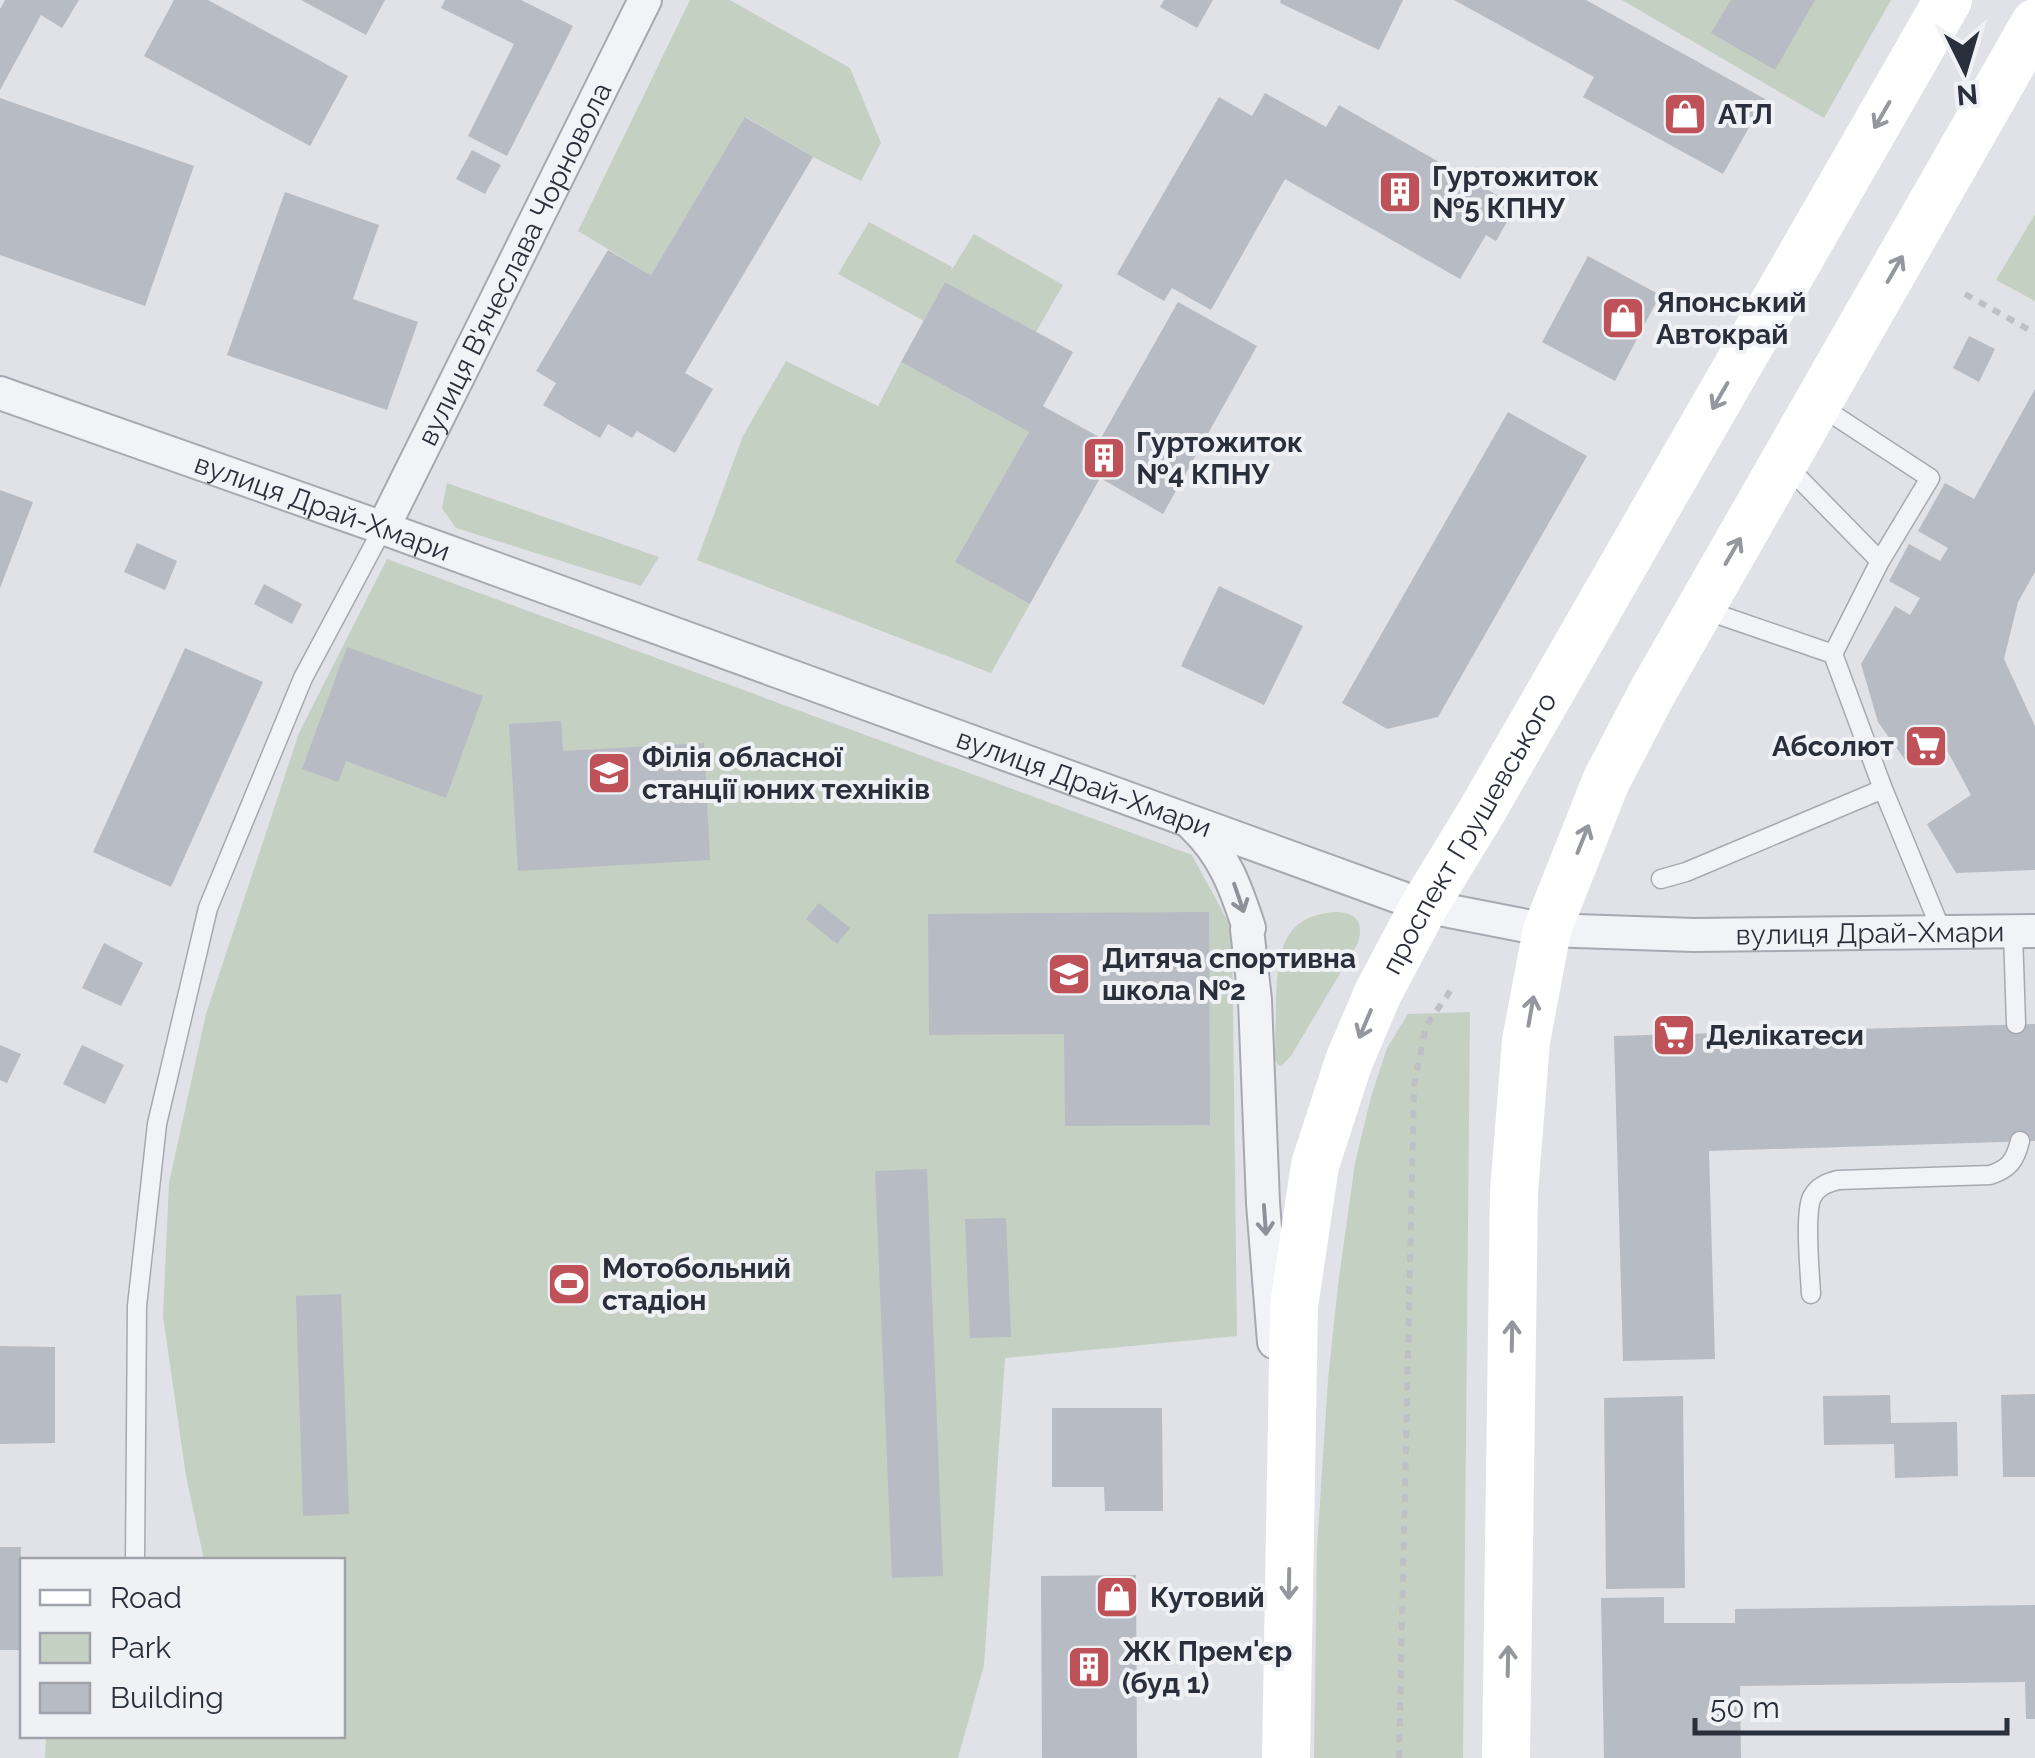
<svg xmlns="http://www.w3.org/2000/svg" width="2035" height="1758" font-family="Raleway,sans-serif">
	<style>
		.green { fill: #c4d0c2 }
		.building { fill: #b7bbc3 }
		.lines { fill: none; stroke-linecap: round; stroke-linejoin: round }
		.service-casing { stroke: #a6a9b0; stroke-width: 21 }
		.minor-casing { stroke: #a6a9b0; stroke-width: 36 }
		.path { stroke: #bec0c6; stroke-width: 6; stroke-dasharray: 8 8; stroke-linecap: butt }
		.service { stroke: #f2f3f6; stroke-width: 18 }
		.minor { stroke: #f2f3f6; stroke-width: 32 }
		.secondary { stroke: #fff; stroke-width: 48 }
		.oneway { stroke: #94979e }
		.oneway2 { stroke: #8e9199 }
		.labels { text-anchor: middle; stroke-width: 8; stroke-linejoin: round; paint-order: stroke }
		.poi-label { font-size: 28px; font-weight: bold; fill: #2a2f3c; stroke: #eff1f5; text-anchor: start }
		.street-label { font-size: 28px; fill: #2a2f3c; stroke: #eff1f5 }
	</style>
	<rect width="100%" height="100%" fill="#e0e2e7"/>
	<!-- green -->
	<path class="green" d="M690 0H730L850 68 881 143 861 181 813 157 746 117 651 275 578 231Z
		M1622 0H1891L1824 118Z
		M2035 214V301L1996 280Z
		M869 222 952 267 951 271 974 234 1063 285 1036 332 945 282 924 321 838 274Z
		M786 361 878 406 901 362 1029 432 956 562 1030 604 991 673 697 560 743 436Z
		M447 483 659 557 641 586 456 528 442 508Z
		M387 559 1192 855 1232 929 1237 1336 1005 1358 984 1665 958 1758H45L46 1736H342V1560H204L186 1476 163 1316 169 1183 206 1014 299 733Z
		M1334 912C1357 912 1364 922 1358 943L1291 1056 1281 1066 1278 1065 1275 1059C1275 1040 1276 1021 1276 1002 1278 957 1279 917 1334 912Z
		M1470 1012 1463 1758H1314L1317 1548 1328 1380 1338 1285 1355 1163 1371 1097 1387 1048 1408 1014Z"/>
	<!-- building -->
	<path class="building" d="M5 0H79L62 28 41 15 0 90V9Z
		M174 0H208L348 76 310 146 144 56Z
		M301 0H385L366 35Z
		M445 0H521L573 26 507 156 468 136 514 44 441 8Z
		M1164 0H1213L1197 28 1160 7Z
		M1281 0H1403L1379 50 1280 3Z
		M1454 0H1586L1765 99 1723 174 1583 97 1594 77Z
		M1731 0H1815L1775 70 1711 33Z
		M1265 93 1326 127 1339 105 1516 206 1496 241 1486 235 1460 279 1285 179 1211 310 1172 288 1164 301 1117 274 1219 97 1252 116Z
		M0 98 194 166 145 306 0 255Z
		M745 117 813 157 685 373 713 389 675 453 637 431 632 438 608 424 600 438 543 405 556 383 536 371 608 250 651 275Z
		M472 150 501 165 485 194 456 179Z
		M285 192 379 225 353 299 418 322 387 410 227 355Z
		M1588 256 1660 295 1615 381 1542 342Z
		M945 282 1073 352 1043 406 1101 438 1178 302 1257 346 1163 514 1100 478 1030 604 955 562 1029 432 901 362Z
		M1969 336 1995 349 1979 382 1953 368Z
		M2035 389V572L2018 602 2004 659 2035 726V870L1956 873 1927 824 1971 795 1942 741 1908 764 1878 722 1861 664 1895 606 1910 615 1920 598 1889 581 1909 544 1940 561 1948 548 1918 531 1945 483 1974 499Z
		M1508 412 1587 456 1438 717 1387 729 1342 703Z
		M0 490 33 502 0 588Z
		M137 543 177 561 165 590 124 572Z
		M264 584 302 604 292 624 254 604Z
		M1219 586 1303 626 1264 705 1181 666Z
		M347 647 483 696 446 798 346 761 338 782 302 769Z
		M185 648 263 682 171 887 93 852Z
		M561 721 563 751 704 743 710 860 518 871 509 724Z
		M819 903 850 928 837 944 806 919Z
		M1209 912 1210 1125 1065 1126 1064 1034 929 1035 928 914Z
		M104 943 143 963 121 1006 82 988Z
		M2035 1024V1141L1709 1151 1715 1359 1623 1361 1614 1036Z
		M0 1045 21 1054 7 1083 0 1080Z
		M82 1045 124 1065 105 1104 63 1084Z
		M927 1169 943 1576 892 1578 875 1171Z
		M1006 1218 1011 1337 970 1338 965 1219Z
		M341 1294 349 1514 303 1516 296 1296Z
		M0 1346 55 1347V1443L0 1444Z
		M2035 1394V1477H2003L2001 1395Z
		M1890 1395 1891 1423 1957 1422 1958 1476 1895 1478 1894 1444 1824 1445 1823 1396Z
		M1683 1396 1685 1588 1606 1589 1604 1398Z
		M1052 1408H1162L1163 1511H1105L1104 1487H1052Z
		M0 1547H21L20 1585H22V1650H0Z
		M1136 1575 1137 1758H1042L1041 1576Z
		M1664 1597V1623H1735V1609L2035 1605V1719H2026L2025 1682 1740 1686 1741 1758H1604L1601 1598Z"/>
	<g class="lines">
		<!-- service casing -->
		<g class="service-casing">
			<path id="service" d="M1817 404 1930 478 1880 561 1833 654 1883 789 1942 932
				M1786 465 1880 561
				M1702 609 1833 654
				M1661 879 1686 872 1883 789
				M2013 932 2016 1024
				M1811 1294C1810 1273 1804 1214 1812 1197 1818 1186 1827 1183 1838 1180L1990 1175C2009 1169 2015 1161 2020 1141
				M135 1560 137 1306 157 1124 208 908 303 678 383 528"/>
		</g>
		<!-- minor casing -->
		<g class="minor-casing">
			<g id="minor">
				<path id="s1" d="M0 393 383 528 1424 906 1547 930 1694 935 2035 931"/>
				<path id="s2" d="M383 528 645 0"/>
				<path d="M1193 825C1224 854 1236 888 1249 928L1247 929 1255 1000 1263 1203 1274 1342"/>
			</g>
		</g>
		<!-- path -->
		<path class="path" d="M1965 294 2035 333
			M1399 1758 1414 1085 1426 1026 1451 990"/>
		<!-- service -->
		<use href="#service" class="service"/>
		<!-- minor -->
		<use href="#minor" class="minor"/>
		<!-- secondary -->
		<g class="secondary">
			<path id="s3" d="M1286 1758 1294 1306 1315 1165 1349 1061 1378 993 1424 906 1482 811 1948 0"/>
			<path d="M1506 1758 1514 1192 1526 1041 1547 930 1606 781 1652 693 2035 23"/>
		</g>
	</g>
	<!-- one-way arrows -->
	<defs><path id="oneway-shaft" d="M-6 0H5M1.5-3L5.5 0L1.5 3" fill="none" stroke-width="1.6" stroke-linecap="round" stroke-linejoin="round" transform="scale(2.5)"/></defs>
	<g class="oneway">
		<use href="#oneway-shaft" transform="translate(1882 115) rotate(120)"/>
		<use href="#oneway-shaft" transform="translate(1895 269) rotate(-60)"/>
		<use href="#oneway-shaft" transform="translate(1720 396) rotate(120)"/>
		<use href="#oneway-shaft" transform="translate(1733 551) rotate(-60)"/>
		<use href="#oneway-shaft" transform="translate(1583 839) rotate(-68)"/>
		<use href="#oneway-shaft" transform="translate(1531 1011) rotate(-80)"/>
		<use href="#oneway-shaft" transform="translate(1365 1024) rotate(113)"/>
		<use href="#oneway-shaft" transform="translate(1512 1336) rotate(-89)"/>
		<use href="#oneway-shaft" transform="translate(1289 1584) rotate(91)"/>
		<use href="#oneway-shaft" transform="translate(1508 1661) rotate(-89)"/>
	</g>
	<g class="oneway2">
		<use href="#oneway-shaft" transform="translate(1239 898) rotate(71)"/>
		<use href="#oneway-shaft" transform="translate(1265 1220) rotate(86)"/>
	</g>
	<!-- icons -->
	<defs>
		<g id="shop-square" transform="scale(2.25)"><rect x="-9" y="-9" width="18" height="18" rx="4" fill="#be5258" stroke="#eff1f5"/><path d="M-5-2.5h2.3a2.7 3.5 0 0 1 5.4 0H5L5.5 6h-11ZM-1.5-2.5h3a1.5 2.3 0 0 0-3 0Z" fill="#fff"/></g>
		<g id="building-square" transform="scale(2.25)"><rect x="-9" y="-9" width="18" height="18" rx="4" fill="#be5258" stroke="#eff1f5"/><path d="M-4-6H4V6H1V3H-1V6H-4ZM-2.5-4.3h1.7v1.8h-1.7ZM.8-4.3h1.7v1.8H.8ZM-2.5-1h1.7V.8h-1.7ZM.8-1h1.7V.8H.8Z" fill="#fff"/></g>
		<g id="supermarket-square" transform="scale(2.25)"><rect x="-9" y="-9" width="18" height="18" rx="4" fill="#be5258" stroke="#eff1f5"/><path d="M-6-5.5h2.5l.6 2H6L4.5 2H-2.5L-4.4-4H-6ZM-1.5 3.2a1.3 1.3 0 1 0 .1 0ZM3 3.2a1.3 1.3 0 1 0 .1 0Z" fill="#fff"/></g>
		<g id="school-square" transform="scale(2.25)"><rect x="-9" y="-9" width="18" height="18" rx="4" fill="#be5258" stroke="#eff1f5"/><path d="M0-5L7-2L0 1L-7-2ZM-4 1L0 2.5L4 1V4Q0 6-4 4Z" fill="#fff"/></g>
		<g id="stadium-square" transform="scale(2.25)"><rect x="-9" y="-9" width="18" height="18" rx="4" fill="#be5258" stroke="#eff1f5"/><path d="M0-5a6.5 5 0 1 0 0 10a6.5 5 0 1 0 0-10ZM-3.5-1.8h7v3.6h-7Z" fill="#fff"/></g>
	</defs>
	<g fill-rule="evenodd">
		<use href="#shop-square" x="1685" y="114"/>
		<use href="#building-square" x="1400" y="192"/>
		<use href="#shop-square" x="1623" y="318"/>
		<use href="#building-square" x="1104" y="458"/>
		<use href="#supermarket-square" x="1926" y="746"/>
		<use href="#school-square" x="609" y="773"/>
		<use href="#school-square" x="1069" y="974"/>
		<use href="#supermarket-square" x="1674" y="1035"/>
		<use href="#stadium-square" x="569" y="1284"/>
		<use href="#shop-square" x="1117" y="1597"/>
		<use href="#building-square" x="1089" y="1667"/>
	</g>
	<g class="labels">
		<!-- poi labels -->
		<g class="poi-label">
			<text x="1718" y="124">АТЛ</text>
			<text x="1432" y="186">Гуртожиток<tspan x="1432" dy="32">№5 КПНУ</tspan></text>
			<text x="1656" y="312">Японський<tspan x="1656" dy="32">Автокрай</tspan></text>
			<text x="1136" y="452">Гуртожиток<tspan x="1136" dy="32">№4 КПНУ</tspan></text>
			<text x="1894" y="756" text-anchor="end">Абсолют</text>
			<text x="642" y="767">Філія обласної<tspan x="642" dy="32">станції юних техніків</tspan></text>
			<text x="1102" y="968">Дитяча спортивна<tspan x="1102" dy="32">школа №2</tspan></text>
			<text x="1706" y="1045">Делікатеси</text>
			<text x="602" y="1278">Мотобольний<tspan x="602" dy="32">стадіон</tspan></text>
			<text x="1150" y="1607">Кутовий</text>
			<text x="1122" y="1661">ЖК Прем'єр<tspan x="1122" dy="32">(буд 1)</tspan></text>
		</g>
		<!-- street labels -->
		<g class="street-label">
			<text dy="10" stroke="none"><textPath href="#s2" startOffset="295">вулиця В'ячеслава Чорновола</textPath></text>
			<text dy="10" stroke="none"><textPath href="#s1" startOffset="342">вулиця Драй-Хмари</textPath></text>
			<text dy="10" stroke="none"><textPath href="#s1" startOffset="1152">вулиця Драй-Хмари</textPath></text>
			<text dy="10" stroke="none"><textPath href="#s3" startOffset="962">проспект Грушевського</textPath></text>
			<text dy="10" stroke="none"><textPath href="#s1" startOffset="1962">вулиця Драй-Хмари</textPath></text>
		</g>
	</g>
	<!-- legend -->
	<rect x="20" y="1558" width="325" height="180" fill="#eff1f5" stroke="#a0a3ab" stroke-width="2.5"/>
	<rect x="40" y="1590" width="50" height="15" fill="#ffffff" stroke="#a0a3ab" stroke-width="2.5"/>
	<text x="110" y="1608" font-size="30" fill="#2a2f3c">Road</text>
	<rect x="40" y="1633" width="50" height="30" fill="#c4d0c2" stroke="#a0a3ab" stroke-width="2.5"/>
	<text x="110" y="1658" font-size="30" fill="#2a2f3c">Park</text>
	<rect x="40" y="1683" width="50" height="30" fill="#b7bbc3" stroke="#a0a3ab" stroke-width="2.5"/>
	<text x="110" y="1708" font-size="30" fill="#2a2f3c">Building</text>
	<!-- north arrow -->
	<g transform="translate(1965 70) rotate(175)" stroke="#eff1f5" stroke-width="8" paint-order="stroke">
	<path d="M0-8L18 38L0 25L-18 38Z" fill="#2a2f3c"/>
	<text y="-15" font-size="28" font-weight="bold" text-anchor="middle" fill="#2a2f3c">N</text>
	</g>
	<!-- scale -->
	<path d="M1695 1718v15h312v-15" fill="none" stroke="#2a2f3c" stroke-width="5"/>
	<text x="1710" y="1718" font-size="30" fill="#2a2f3c" stroke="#eff1f5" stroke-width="8" paint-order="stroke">50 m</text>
</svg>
